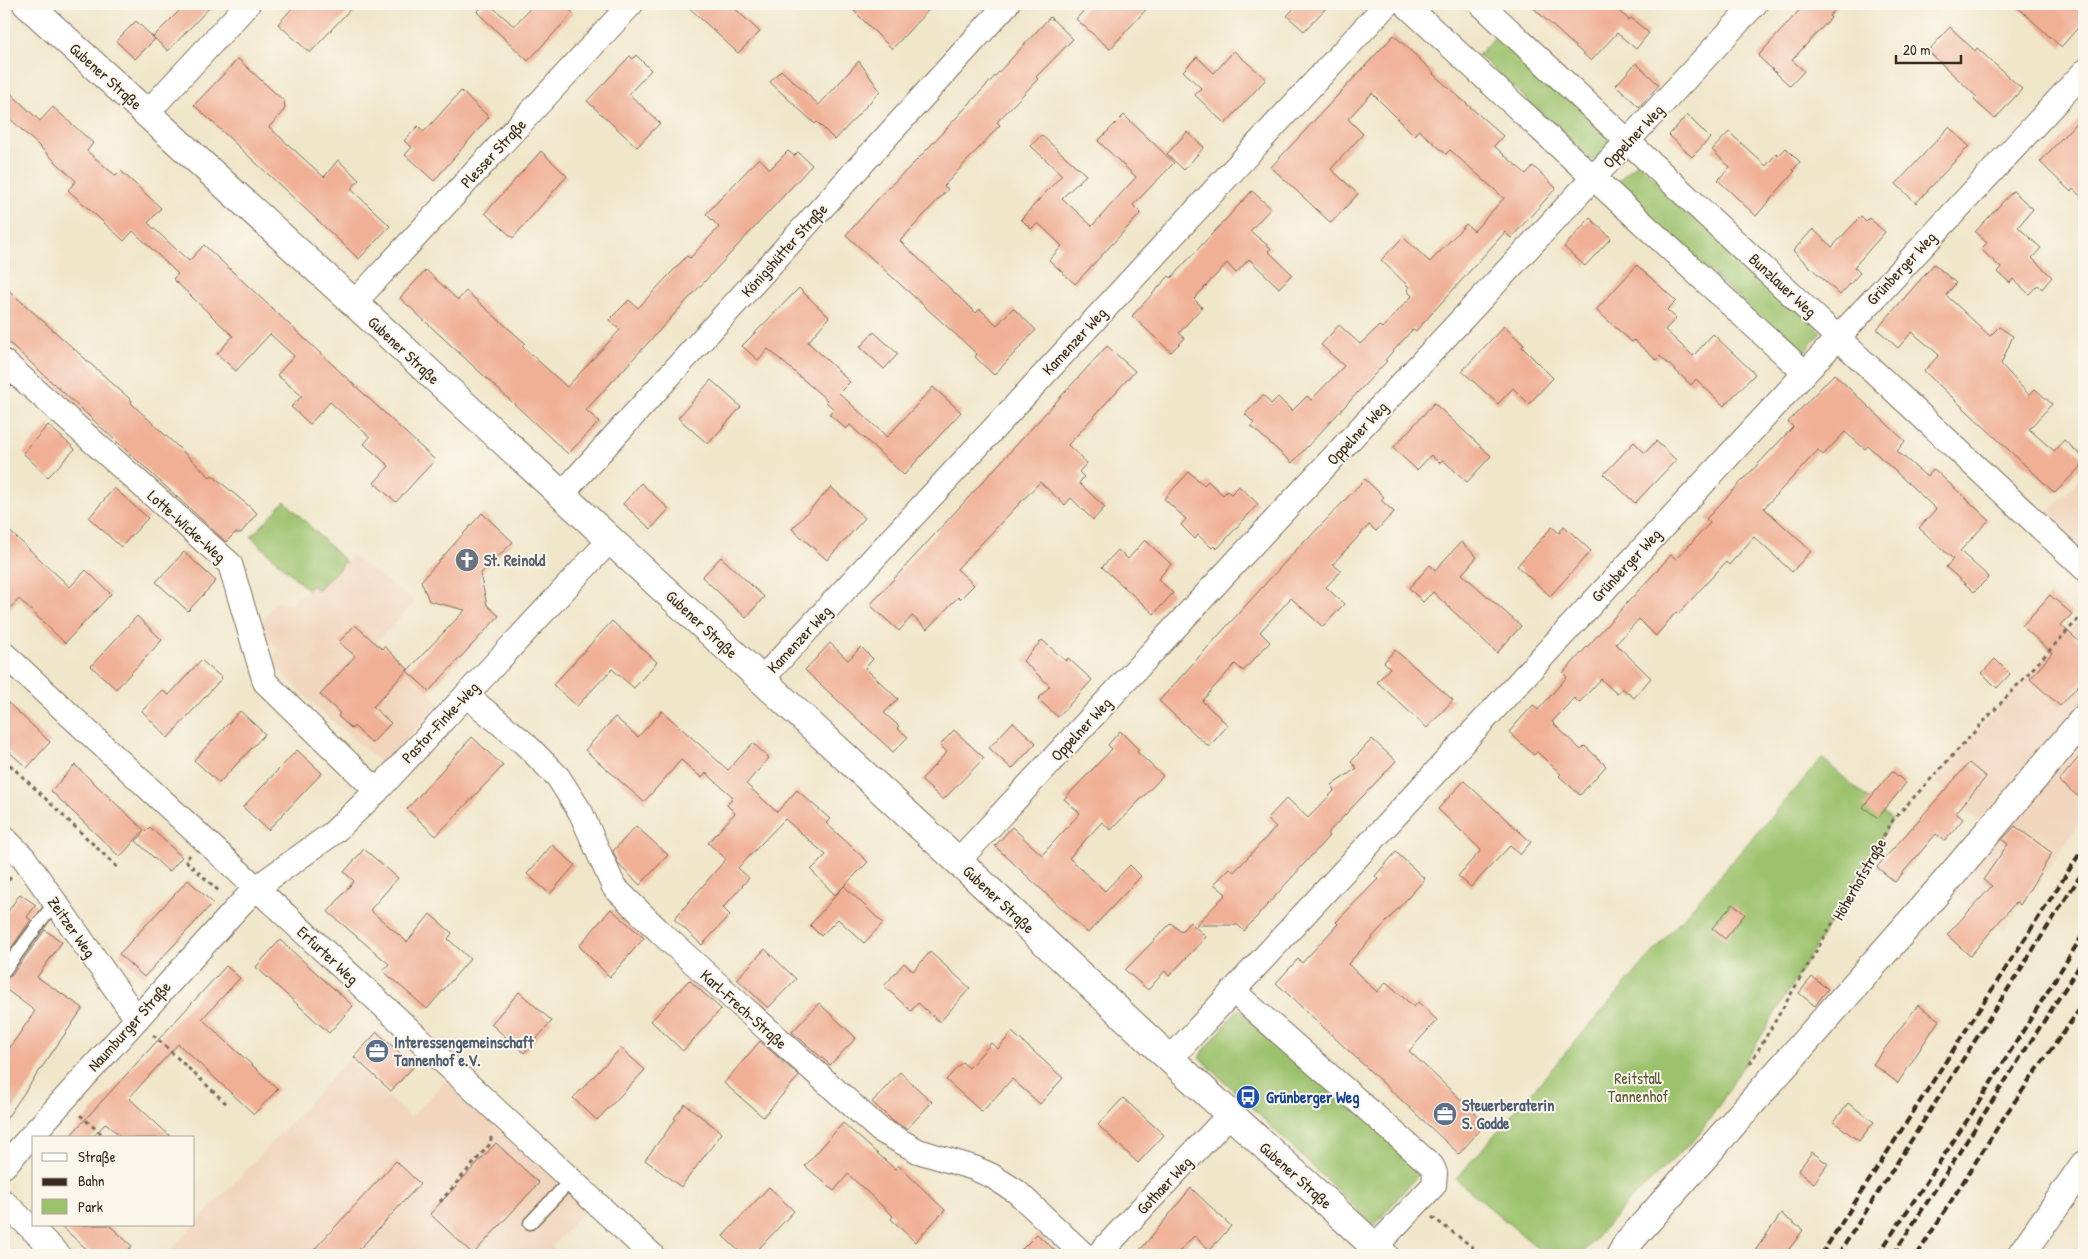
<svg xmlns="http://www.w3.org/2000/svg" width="2088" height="1259" font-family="'Patrick Hand',sans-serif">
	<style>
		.built { fill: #f1d5bd }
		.green { fill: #9cc26d; stroke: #6c7646 }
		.building { fill: #f0b096 }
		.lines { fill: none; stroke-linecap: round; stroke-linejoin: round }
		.service-casing { stroke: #7a6c5a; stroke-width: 15 }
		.minor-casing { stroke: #7a6c5a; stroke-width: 26 }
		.tertiary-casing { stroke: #7a6c5a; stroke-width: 30 }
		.path { stroke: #7a6c5a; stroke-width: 3; stroke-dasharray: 4 4; stroke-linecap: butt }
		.service { stroke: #fff; stroke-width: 12 }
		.minor { stroke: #fff; stroke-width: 24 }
		.tertiary { stroke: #fff; stroke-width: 28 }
		.rail { stroke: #3b2a1e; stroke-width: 4; stroke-dasharray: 8 4; stroke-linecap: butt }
		.labels { text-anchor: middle; stroke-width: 4; stroke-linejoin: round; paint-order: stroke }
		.street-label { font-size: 16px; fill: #3b2a1e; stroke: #fbf7ec }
		.worship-label { font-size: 16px; font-weight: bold; fill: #5b616d; stroke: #fbf7ec; text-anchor: start }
		.service-label { font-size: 16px; font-weight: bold; fill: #4e5e75; stroke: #fbf7ec; text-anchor: start }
		.park-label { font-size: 16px; fill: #585836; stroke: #fbf7ec }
		.transit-label { font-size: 16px; font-weight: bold; fill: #164399; stroke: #fbf7ec; text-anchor: start }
	</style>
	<rect width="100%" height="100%" fill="#fbf7ec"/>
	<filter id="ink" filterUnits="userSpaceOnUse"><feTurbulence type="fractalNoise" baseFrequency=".02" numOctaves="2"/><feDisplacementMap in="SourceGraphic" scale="10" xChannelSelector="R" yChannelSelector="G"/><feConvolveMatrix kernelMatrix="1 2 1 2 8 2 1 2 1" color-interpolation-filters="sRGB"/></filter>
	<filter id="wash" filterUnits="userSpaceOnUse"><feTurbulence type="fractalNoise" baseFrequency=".0096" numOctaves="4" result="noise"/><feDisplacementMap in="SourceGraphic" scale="20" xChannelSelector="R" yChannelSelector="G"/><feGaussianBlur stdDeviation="1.12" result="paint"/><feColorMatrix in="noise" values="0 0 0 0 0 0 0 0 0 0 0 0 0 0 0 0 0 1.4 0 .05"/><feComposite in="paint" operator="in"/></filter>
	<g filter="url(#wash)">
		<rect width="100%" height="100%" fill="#f0e6ca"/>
		<!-- built -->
		<path class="built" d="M2084 475V565L2044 517Z
			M352 556 415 602 375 643 381 649 384 646 408 669 406 671 408 673 440 703 384 765 322 712 271 662 278 650 258 628 275 602 291 604 312 585 317 590Z
			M2084 615V712L1986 828 1932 780Z
			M2084 725V815L2040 882 2020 905 2004 930 1946 886Z
			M349 1060 410 1118 448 1078 586 1209 552 1246 561 1255H166Z"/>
		<!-- green -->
		<path class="green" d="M1499 33 1615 140 1594 162 1478 55Z
			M1637 162 1821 332 1801 356 1615 185Z
			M285 501 346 562 317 590 312 585 307 589 251 537Z
			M1822 758 1892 820 1720 1104 1697 1137 1626 1204 1581 1255H1546L1456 1179Z
			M1238 1009 1426 1165 1374 1226 1199 1057Z"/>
		<g id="blocks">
			<!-- building -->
			<path class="building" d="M186 4H213L168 51 153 37Z
				M296 4H355L310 53 278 24Z
				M485 4H489L514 26 534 4H563L573 13 528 61 477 12Z
				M685 4H730L760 32 738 53Z
				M847 4H934L892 49Z
				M1090 4H1151L1110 49 1076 19Z
				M1298 4H1330L1304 31 1287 16Z
				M1529 4H1611L1629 20 1631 18 1649 33 1636 49 1617 33 1591 61Z
				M1805 4H1840L1829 16 1831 18 1792 60 1804 71 1790 86 1758 56Z
				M2014 4H2084V21L2061 47Z
				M1050 17 1073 39 1036 77 1038 79 997 122 1000 125 944 186 948 189 900 241 976 313 980 309 997 325 1013 308 1036 330 994 375 975 357 977 354 846 235 884 192 917 160Z
				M136 21 155 39 135 59 116 41Z
				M1950 27 1975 51 1977 48 2022 89 1995 119 1974 100 1977 97 1928 51Z
				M1394 35 1434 73 1433 74 1503 136 1494 146 1526 174 1533 166 1556 188 1511 238 1505 232 1416 331 1413 329 1385 360 1387 361 1292 463 1251 426 1254 423 1245 414 1263 395 1271 404 1278 397 1292 411 1307 396 1311 400 1344 366 1321 345 1339 325 1360 344 1379 326 1382 328 1412 296 1407 290 1409 287 1381 260 1403 237 1430 262 1466 224 1474 231 1504 198 1450 150 1446 154 1419 130 1414 135 1372 93 1348 119 1363 134 1331 169 1358 194 1331 223 1271 167Z
				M1234 51 1266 79 1225 124 1195 95 1201 88 1183 71 1197 57 1214 73Z
				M636 55 651 70 629 94 660 123 637 147 587 101 630 56 633 59Z
				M238 59 284 101 285 109 269 127 324 177 338 160 359 180 351 189 390 226 359 259 194 105Z
				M859 61 880 91 835 140 817 122 815 124 770 82 781 70 819 105Z
				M1636 63 1659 85 1639 107 1616 85Z
				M4 87 40 121 53 107 93 143 87 151 116 176 121 171 161 208 148 223 178 251 189 261 204 245 435 460 396 502 374 483 389 466 364 444 370 437 330 402 310 424 291 407 302 396 277 375 294 356 270 334 236 371 217 354 233 336 173 279 178 274 133 231 124 241 68 190 76 181 4 113Z
				M461 91 489 117 434 181 405 155 412 147 404 141 418 126 424 132Z
				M2084 114V199L2073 189 2071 192 2040 162Z
				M1124 115 1174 163 1133 205 1141 213 1075 284 1049 260 1062 246 1038 223 1031 229 1021 219 1062 175 1031 146 1041 135 1086 175 1062 198 1092 226 1136 177 1098 141Z
				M1687 115 1710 138 1692 157 1669 135Z
				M1949 127 1969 146 1916 203 1896 184Z
				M1187 132 1204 147 1184 170 1167 154Z
				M1729 132 1766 166 1776 154 1778 156 1786 148 1800 162 1793 170 1795 171 1756 216 1718 180 1730 167 1712 150Z
				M541 151 567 176 513 238 485 213Z
				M788 151 794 156 798 152 812 165 586 410 599 422 568 454 400 298 426 270 458 300 466 291 525 343 522 346 567 387 620 330 609 320 629 300 638 308 687 256 690 258 719 227 706 214 759 158 770 169Z
				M1252 191 1271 208 1250 231 1271 248 1268 251 1292 274 1279 288 1249 259 1236 273 1227 263 1194 299 1202 307 1179 333 1185 338 1171 352 1132 316 1169 276 1171 278Z
				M2013 191 2033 209 2018 227 2041 248 2032 258 2052 277 2042 289 2038 285 2029 294 2013 279 2010 283 1998 272 2001 268 1981 249 1987 243 1975 232Z
				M1861 216 1866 221 1869 218 1885 232 1854 267 1860 273 1840 295 1793 251 1813 229 1832 247Z
				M1590 218 1611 238 1585 266 1564 247Z
				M1934 264 1956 283 1946 295 1990 336 1999 327 2013 336 2001 364 2029 395 2035 389 2052 404 2029 429 2054 451 2064 440 2084 458V463L2055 493 1924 371 1939 355 1912 332 1898 348 1877 329Z
				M1637 265 1676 301 1667 310 1676 318 1665 330 1693 356 1713 334 1755 374 1724 406 1696 379 1691 385 1660 356 1656 360 1634 340 1632 342 1596 310Z
				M4 286 132 401 131 403 210 477 212 475 257 513 241 533H235L226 542 4 338Z
				M799 288 829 317 808 342 850 382 839 393 887 437 933 387 961 412 904 475 850 425 846 429 829 414 834 409 826 402 827 400 768 349 758 360 742 346Z
				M1504 326 1524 345 1522 347 1553 378 1529 404 1513 388 1498 404 1462 371Z
				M874 332 898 354 884 369 860 347Z
				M1107 346 1135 371 1068 445 1087 463 1079 472 1084 477 1079 483 1105 507 1093 520 1071 498 1065 505 1040 482 957 569 974 585 960 599 958 597 927 629 912 616 899 631 870 605Z
				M1834 374 1905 441 1897 451 1927 477 1934 469 1989 520 1960 551 1989 577 1974 592 1946 567 1953 559 1919 528 1936 509 1868 446 1865 449 1845 432 1823 455 1818 450 1764 508 1811 551 1792 572 1754 537 1729 565 1726 562 1678 614 1676 612 1656 636 1639 619 1616 644 1651 678 1634 698 1622 688 1617 694 1601 679 1579 703 1574 698 1552 722 1581 750 1585 746 1606 766 1580 795 1559 776 1561 774 1537 752 1534 755 1509 732 1533 705 1538 710 1567 677 1563 673 1671 555 1676 559 1710 523 1706 519 1793 427 1788 422Z
				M711 380 741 407 708 444 678 418Z
				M1434 403 1491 456 1467 482 1443 460 1439 463 1431 455 1417 470 1393 448Z
				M48 425 75 449 48 477 23 453Z
				M1656 441 1676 460 1635 503 1604 474 1634 442 1645 453Z
				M1189 472 1204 485 1208 481 1223 495 1227 491 1231 494 1239 486 1258 504 1217 549 1214 546 1212 548 1198 535 1195 539 1181 525 1186 519 1164 499Z
				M1365 479 1384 497 1381 500 1394 512 1376 531 1369 525 1333 564 1341 571 1326 587 1344 604 1323 627 1291 598 1260 632 1270 642 1243 671 1235 664 1202 701 1228 725 1209 747 1159 701 1306 539 1307 540Z
				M641 483 669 509 651 529 623 504Z
				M831 487 865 518 827 560 792 529Z
				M114 488 148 518 121 547 89 518Z
				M482 513 513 542 480 574 487 605 499 616 429 691 407 671 465 610 429 601 421 581Z
				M4 526 70 587 86 570 111 594 65 643 19 599 4 615Z
				M1564 526 1591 551 1550 596 1517 566 1552 527 1559 533Z
				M1145 540 1171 564 1158 579 1173 593 1154 614 1102 567 1118 550 1128 559Z
				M1461 542 1477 557 1462 574 1521 626 1497 653 1433 592 1423 602 1409 588 1430 565 1435 570Z
				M184 552 216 581 188 611 156 582Z
				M721 557 764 597 746 618 702 577Z
				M2050 595 2072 614 2061 625 2084 646V679L2060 706 2030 679 2052 653 2022 626Z
				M137 616 162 640 116 689 91 666Z
				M612 621 657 662 634 688 612 669 577 706 553 685Z
				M355 625 382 649 384 646 408 669 373 707 391 723 372 743 354 726 352 729 338 716 340 713 320 695 355 656 339 642Z
				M1042 640 1066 661 1068 658 1092 680 1058 717 1038 699 1050 686 1023 661Z
				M830 643 848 660 861 647 873 659 865 668 898 699 884 713 899 726 897 728 908 737 893 752 805 670Z
				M1395 650 1453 700 1427 728 1377 682 1390 668 1384 662Z
				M1995 659 2010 674 1997 688 1982 673Z
				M201 660 222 678 168 738 142 711 162 690 169 695Z
				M4 699 50 742 27 768 4 747Z
				M240 711 265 734 219 783 194 760Z
				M662 711 728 770 753 743 769 758 746 784 777 812 797 790 830 819 826 823 868 862 835 895 811 870 826 855 785 819 738 868 749 878 723 908 730 915 702 945 674 919 726 859 708 843 735 813 727 805 733 797 706 773 702 778 681 760 644 802 585 750 615 717 638 737Z
				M1013 722 1036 743 1012 769 989 748Z
				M954 730 984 758 943 800 921 780 947 752 940 745Z
				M1120 731 1139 750 1137 752 1163 776 1111 830 1102 822 1069 858 1105 891 1130 865 1141 876 1088 933 995 846 1012 827 1042 855 1080 813 1064 799 1112 749 1108 745Z
				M472 737 503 766 436 836 407 809Z
				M1372 739 1396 761 1327 834 1329 836 1244 931 1238 925H1196L1226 894 1214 884 1230 868 1234 872 1276 827 1267 819 1287 798 1308 818 1334 791 1332 785 1357 768 1351 762Z
				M297 750 322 773 268 830 243 807Z
				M2084 751V801L2059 781Z
				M1969 763 1986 777 1956 813 1963 819 1945 841 1936 834 1895 882 1877 867Z
				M75 765 144 830 120 857 51 791Z
				M1892 771 1906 783 1878 818 1863 807Z
				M1464 781 1531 842 1520 855 1510 846 1471 887 1458 876 1481 850 1438 809Z
				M636 826 668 855 640 885 619 865 613 851Z
				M2015 826 2052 853 2020 905 2016 902 1970 956 1947 935 1992 886 1983 880 2008 844 2002 840Z
				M150 827 182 857 169 872 136 841Z
				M552 845 575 865 550 894 527 874Z
				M364 849 398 878 370 910 407 942 430 914 452 933 448 939 470 959 427 1009 383 971 389 964 328 912 354 881 344 872Z
				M1396 852 1425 879 1348 964 1377 992 1386 982 1414 1007 1418 1002 1437 1020 1409 1051 1486 1123 1459 1154 1276 983 1298 959 1302 963 1338 924 1336 922 1378 879 1375 876Z
				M188 880 213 903 144 977 119 954Z
				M844 886 883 923 864 943 838 919 821 936 810 925Z
				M20 894 36 905 27 917 31 920 4 958V917Z
				M1733 904 1745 914 1725 939 1712 928Z
				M611 909 644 938 610 977 579 946Z
				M1190 922 1206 937 1169 976 1165 971 1148 990 1125 970 1171 923 1181 932Z
				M45 930 62 942 37 977 83 1008 4 1122V1056L35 1011 4 988V979L11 976Z
				M280 940 353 1006 329 1033 256 967Z
				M765 949 796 979 768 1008 737 979Z
				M930 952 970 988 940 1022 918 1003 911 1011 884 986 904 963 913 971Z
				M226 966 240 978 202 1019 278 1089 254 1114 178 1044 129 1098 172 1138H122L106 1123 92 1138H68Z
				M1812 977 1828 989 1815 1006 1799 993Z
				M689 980 721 1009 683 1051 651 1021Z
				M519 992 552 1021 524 1053 491 1024Z
				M819 1003 856 1038 830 1065 792 1032Z
				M1918 1005 1939 1020 1898 1083 1873 1064Z
				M377 1032 414 1066 391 1091 354 1057Z
				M1012 1032 1063 1078 1040 1104 1012 1079 982 1112 946 1080 962 1062 969 1068 991 1043 998 1049Z
				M760 1041 799 1076 763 1117 724 1083Z
				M621 1048 645 1070 597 1120 573 1098Z
				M900 1072 932 1102 907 1129 894 1122 872 1102Z
				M1123 1098 1164 1135 1138 1163 1098 1125Z
				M1848 1103 1874 1122 1859 1141 1834 1122Z
				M685 1104 722 1133 681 1187 645 1160 676 1119 674 1118Z
				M843 1123 895 1169 898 1165 945 1210 915 1242 891 1219 893 1216 848 1174 834 1191 805 1166Z
				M496 1143 539 1183 473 1254 430 1214Z
				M1812 1152 1828 1164 1814 1183 1798 1171Z
				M396 1161 420 1184 354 1255H309Z
				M769 1187 794 1211 753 1255H743L723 1236Z
				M1191 1188 1231 1226 1210 1250 1194 1236 1176 1255H1136Z
				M1781 1214 1803 1230 1785 1255H1752Z
				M60 1225H109L132 1246 124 1255H93Z
				M1037 1234 1060 1255H1016Z"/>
		</g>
	</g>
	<g filter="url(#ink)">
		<use href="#blocks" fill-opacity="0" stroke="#7a6c5a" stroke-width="1"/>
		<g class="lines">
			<!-- service casing -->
			<g class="service-casing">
				<path id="service" d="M4 971 55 902
					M530 1223 571 1180"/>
			</g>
			<!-- minor casing -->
			<g class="minor-casing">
				<path id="minor" d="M1405 4 1804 372
					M1481 4 2084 568
					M147 113 248 4
					M354 303 631 4
					M4 362 230 564 265 682 377 791
					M561 495 1007 4
					M4 654 652 1255
					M762 679 1387 4
					M466 695 524 743 558 777 581 813 614 887 661 933 737 1002 880 1130 918 1151 974 1168 992 1176 1017 1192 1084 1255
					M4 838 24 858 137 1019
					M958 861 1755 4
					M1233 991 1432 1166 1435 1173 1434 1185 1375 1247
					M1170 1059 2084 72
					M4 1166 237 908 256 888 333 833 377 791 610 540
					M4 1202 59 1255
					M1098 1255 1230 1114"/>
			</g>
			<!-- tertiary casing -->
			<g class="tertiary-casing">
				<path id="tertiary" d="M27 4 354 303 958 861 1170 1059 1384 1255
					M1621 1255 1627 1244 1945 883 2084 719
					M2021 1255 2084 1165"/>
			</g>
			<!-- path -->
			<path class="path" d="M4 759 118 868
				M190 855 185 860 221 893
				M4 887 11 877
				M153 1035 229 1106
				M1750 1064 1893 820 2084 613
				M80 1115 106 1138
				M440 1202 491 1143V1137
				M1432 1217 1478 1251 1487 1255"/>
			<!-- service -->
			<use href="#service" class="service"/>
			<!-- minor -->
			<use href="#minor" class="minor"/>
			<!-- tertiary -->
			<use href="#tertiary" class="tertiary"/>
			<!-- rail -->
			<path class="rail" d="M1821 1255 2084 847
				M1838 1255 2084 870
				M1878 1255 1972 1113 2084 933
				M1893 1255 2084 959
				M1917 1255 2006 1114 2084 1003"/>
		</g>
	</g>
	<!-- icons -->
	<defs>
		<g id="church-disc" transform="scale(1.25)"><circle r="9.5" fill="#6b7280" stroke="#fbf7ec"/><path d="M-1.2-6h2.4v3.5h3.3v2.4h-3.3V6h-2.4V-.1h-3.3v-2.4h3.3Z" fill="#fff"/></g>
		<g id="office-disc" transform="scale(1.25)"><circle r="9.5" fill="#5c6f8a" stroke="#fbf7ec"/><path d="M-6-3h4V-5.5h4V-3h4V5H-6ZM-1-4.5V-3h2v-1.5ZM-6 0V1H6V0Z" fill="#fff"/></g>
		<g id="bus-disc" transform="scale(1.25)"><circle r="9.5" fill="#1a4fb4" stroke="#fbf7ec"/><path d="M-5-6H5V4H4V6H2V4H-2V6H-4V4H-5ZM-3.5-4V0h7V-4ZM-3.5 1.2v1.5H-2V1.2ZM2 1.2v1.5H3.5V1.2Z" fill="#fff"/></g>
	</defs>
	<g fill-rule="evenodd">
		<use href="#church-disc" x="467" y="560"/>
		<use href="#office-disc" x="377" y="1051"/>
		<use href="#bus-disc" x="1248" y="1097"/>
		<use href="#office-disc" x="1445" y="1114"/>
	</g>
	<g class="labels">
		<!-- street labels -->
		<g class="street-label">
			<text transform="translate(106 76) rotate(42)" y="6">Gubener Straße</text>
			<text transform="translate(1633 136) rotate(-47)" y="6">Oppelner Weg</text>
			<text transform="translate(493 153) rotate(-47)" y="6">Plesser Straße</text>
			<text transform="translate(784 250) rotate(-48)" y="6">Königshütter Straße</text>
			<text transform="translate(1901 268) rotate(-47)" y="6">Grünberger Weg</text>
			<text transform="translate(1783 285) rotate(43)" y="6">Bunzlauer Weg</text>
			<text transform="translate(1074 341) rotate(-47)" y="6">Kamenzer Weg</text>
			<text transform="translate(404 350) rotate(43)" y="6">Gubener Straße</text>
			<text transform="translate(1357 433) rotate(-47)" y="6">Oppelner Weg</text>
			<text transform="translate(187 526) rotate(42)" y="6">Lotte-Wicke-Weg</text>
			<text transform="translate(1626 565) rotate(-47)" y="6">Grünberger Weg</text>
			<text transform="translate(702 624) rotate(43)" y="6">Gubener Straße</text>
			<text transform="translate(799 639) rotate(-47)" y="6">Kamenzer Weg</text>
			<text transform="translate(440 722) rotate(-47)" y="6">Pastor-Finke-Weg</text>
			<text transform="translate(1081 729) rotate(-47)" y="6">Oppelner Weg</text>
			<text transform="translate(1859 879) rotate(-60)" y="6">Höherhofstraße</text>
			<text transform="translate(999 899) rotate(43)" y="6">Gubener Straße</text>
			<text transform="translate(72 927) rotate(55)" y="6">Zeitzer Weg</text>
			<text transform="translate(328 955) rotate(43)" y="6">Erfurter Weg</text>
			<text transform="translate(744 1009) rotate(42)" y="6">Karl-Frech-Straße</text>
			<text transform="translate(129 1026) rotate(-48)" y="6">Naumburger Straße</text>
			<text transform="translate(1296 1175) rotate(42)" y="6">Gubener Straße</text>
			<text transform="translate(1164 1185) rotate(-47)" y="6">Gothaer Weg</text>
		</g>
		<!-- worship labels -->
		<g class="worship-label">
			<text x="484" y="566">St. Reinold</text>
		</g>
		<!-- service labels -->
		<g class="service-label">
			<text x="394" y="1048">Interessengemeinschaft<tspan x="394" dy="18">Tannenhof e.V.</tspan></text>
			<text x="1462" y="1111">Steuerberaterin<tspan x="1462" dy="18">S. Godde</tspan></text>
		</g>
		<!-- park labels -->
		<g class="park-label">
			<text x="1638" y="1084">Reitstall<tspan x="1638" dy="18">Tannenhof</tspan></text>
		</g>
		<!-- transit labels -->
		<g class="transit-label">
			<text x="1266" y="1103">Grünberger Weg</text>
		</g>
	</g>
	<!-- margin -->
	<rect width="2088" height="1259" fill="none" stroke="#fbf7ec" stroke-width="20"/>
	<!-- legend -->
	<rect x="32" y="1136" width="162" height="90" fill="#fbf7ec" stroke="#aea59a"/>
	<rect x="42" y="1153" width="25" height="8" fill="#ffffff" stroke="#aea59a"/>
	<text x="78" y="1162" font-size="15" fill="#3b2a1e">Straße</text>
	<rect x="42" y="1178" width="25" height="8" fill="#3b2a1e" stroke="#aea59a"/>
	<text x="78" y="1186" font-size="15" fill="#3b2a1e">Bahn</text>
	<rect x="42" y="1199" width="25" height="15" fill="#9cc26d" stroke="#aea59a"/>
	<text x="78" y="1212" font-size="15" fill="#3b2a1e">Park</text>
	<!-- scale -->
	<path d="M1896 55v8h65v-8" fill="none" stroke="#3b2a1e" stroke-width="2.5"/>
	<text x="1903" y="55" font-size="15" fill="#3b2a1e" stroke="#fbf7ec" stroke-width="4" paint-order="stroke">20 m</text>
</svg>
